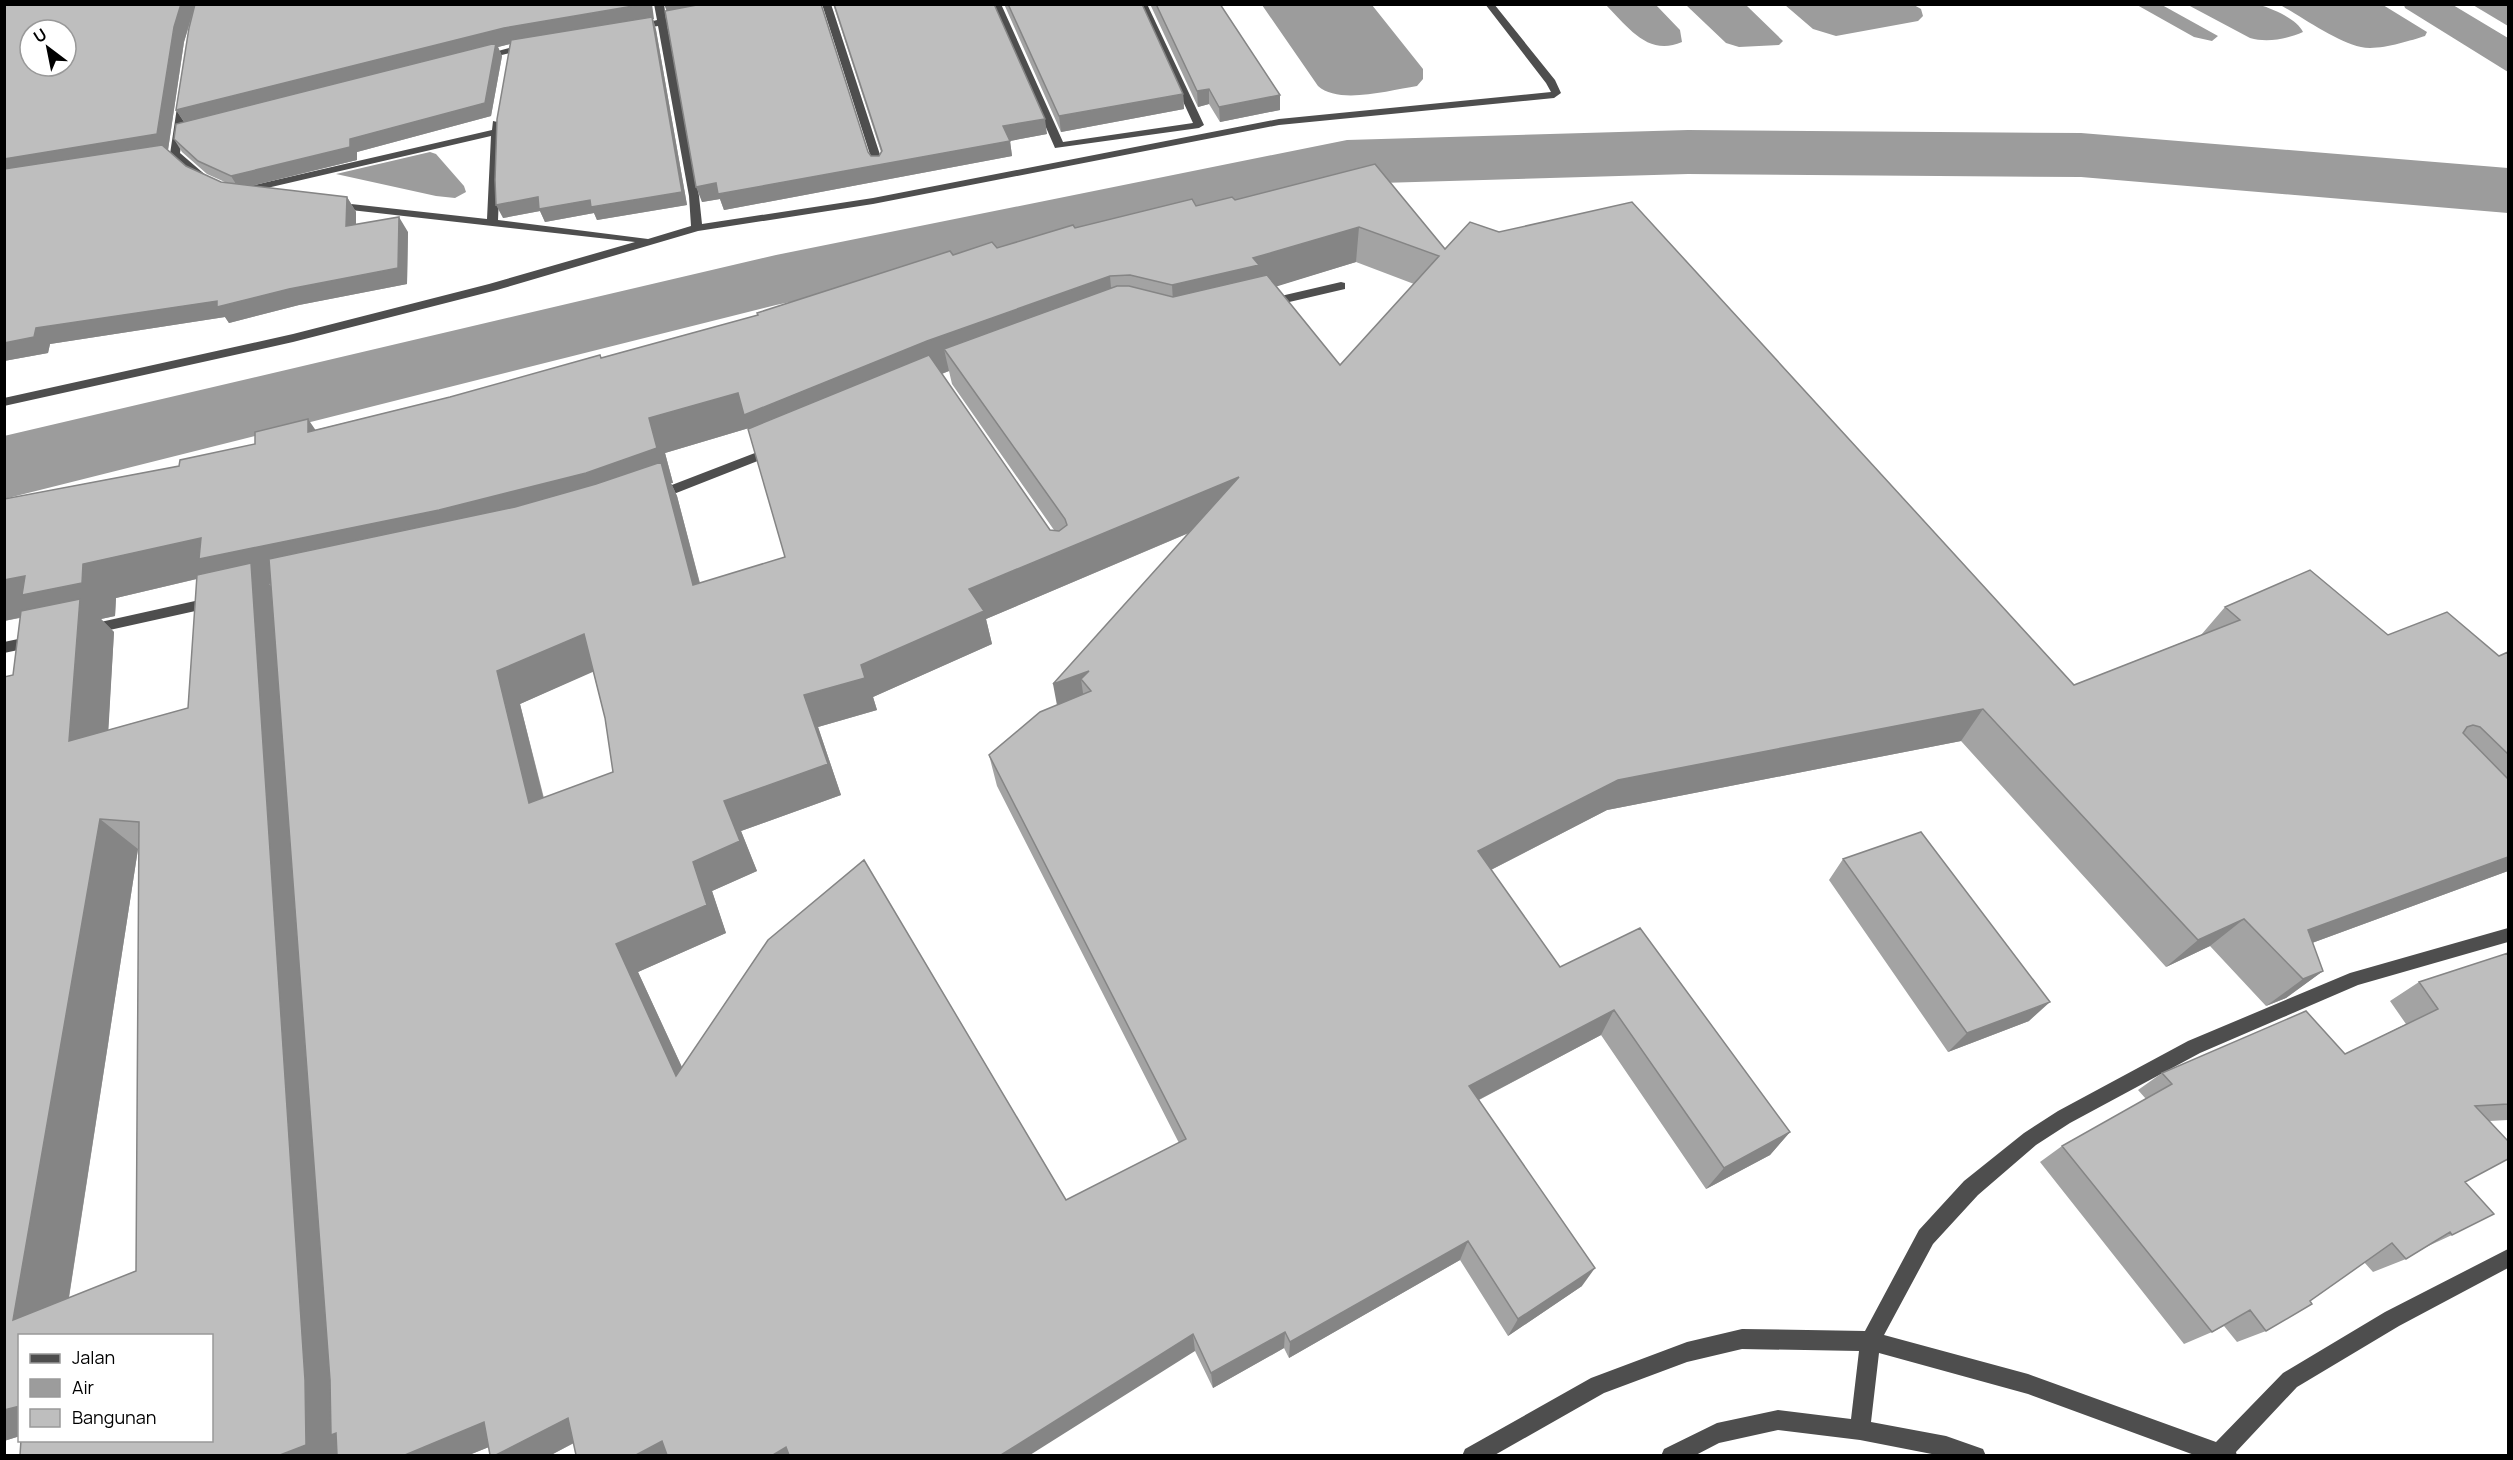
<svg xmlns="http://www.w3.org/2000/svg" width="2513" height="1460" font-family="Manrope,sans-serif">
	<style>
		.water { fill: #9c9c9c }
		.lines { fill: none; stroke-linecap: round; stroke-linejoin: round }
		.river { fill: #9c9c9c; fill-rule: evenodd }
		.minor { fill: #4e4e4e; fill-rule: evenodd }
		.wall { fill: #a3a3a3; fill-rule: evenodd }
		.shaded-wall { fill: #858585 }
		.building { fill: #bebebe; stroke: #858585; stroke-width: 1.5; fill-rule: evenodd }
	</style>
	<rect width="100%" height="100%" fill="#fff"/>
	<!-- water -->
	<path class="water" d="M2284 4 2383 5 2427 32 2425 36C2409 41 2378 51 2361 47 2337 42 2305 19 2282 6Z
		M1262 5H1372L1423 69V79L1417 86C1390 90 1339 105 1318 86Z
		M1606 5H1656L1680 30 1682 42C1648 57 1628 27 1606 5Z
		M1686 5H1746L1783 41 1779 45 1739 47 1726 43Z
		M1785 5H1914L1921 9 1923 16 1918 21 1836 36 1813 29Z
		M2137 5H2162L2218 36 2212 41 2194 37Z
		M2188 5C2206 4 2244 1 2260 5 2273 9 2297 19 2303 32 2287 39 2267 43 2250 38Z
		M2404 5H2453L2508 38V72L2405 8Z
		M2473 5H2508V26Z
		M430 152 436 154 464 186 466 192 455 198 436 196 336 174Z"/>
	<g class="lines">
		<!-- river -->
		<path class="river" d="M1688 130 2081 133 2508 168V213L2081 177 1688 174 1347 184 776 305 4 499V436L776 255 1347 140Z"/>
		<!-- minor -->
		<path class="minor" d="M654 4H664L666 19 688 15 693 18 667 24 699 196 702 224 873 198 1279 119 1551 92 1546 83 1485 4H1494L1555 80 1561 93 1554 98 1279 125 873 204 698 231 497 290 293 342 4 406V398L293 334 489 284 635 242 333 208 328 205 333 202 487 219 491 136 241 194 236 191 241 188 492 130 493 121 502 123 498 220 648 239 691 226 689 196 658 26 634 30 629 27 657 20Z
			M822 4H831L884 167 883 169H875L874 167Z
			M992 4H1001L1063 142 1193 123 1138 4H1147L1204 125 1199 128 1055 148Z
			M528 43 533 46 531 48 481 60 476 57Z
			M179 94 188 96 180 153 209 178V182H201L170 154Z
			M1341 282 1345 283V289L1268 307 1262 303 1264 300Z
			M773 446 779 450 778 453 661 499 656 501 649 496 651 493Z
			M213 597 218 598 220 602 218 606 87 635 80 630 87 625Z
			M37 635 42 637 44 641 42 645 4 653V642Z
			M2508 928V942L2358 985 2200 1053 2070 1123 2036 1145 1978 1195 1933 1244 1884 1335 2028 1374 2216 1442 2283 1373 2385 1312 2508 1249V1268L2399 1326 2297 1387 2236 1452 2237 1456H2197L2028 1394 1879 1353 1871 1422 1946 1436 1983 1449 1986 1456H1942L1860 1440 1778 1430 1719 1443 1694 1456H1661L1664 1449 1717 1423 1778 1410 1851 1419 1859 1351 1742 1349 1687 1362 1604 1393 1493 1456H1462L1465 1449 1591 1378 1687 1342 1742 1329 1865 1331 1919 1230 1964 1181 2024 1133 2058 1111 2188 1041 2350 973Z"/>
	</g>
	<!-- wall -->
	<path class="wall" d="M4 4 654 19H653L656 30 687 205 597 220 594 213 545 222 540 211 503 218 510 44 498 47 502 56 491 116 357 152V160L251 186 347 197 356 212V225L408 232 407 284 299 305 229 323 225 317 50 344 48 353 4 361ZM193 13 176 110 184 122 174 139 182 152 207 174 227 183 221 182 186 166 168 150 184 42Z
		M833 4H994L1047 134 1010 141 1012 156 724 210 720 199 702 202 667 11 868 152 871 156H879L881 152Z
		M1004 4H1142L1183 94 1184 109 1061 132Z
		M1150 4H1222L1221 6 1280 110 1220 122 1209 104 1198 107Z
		M1375 164 1445 249 2074 685 2201 635 2225 607 2388 635 2499 656 2508 652V871L2312 943 2323 971 2286 998 2266 1006 2210 946 2166 967 1961 741 1607 810 1491 870 1560 967 1790 1132 1770 1155 1706 1189 1601 1035 1479 1100 1582 1286 1508 1336 1460 1260 1289 1358 1284 1348 1213 1388 1195 1351 574 1443 551 1455 489 1447 469 1455H20V1335V1436L4 1441V677L13 675 20 618 4 621V499L179 466 315 430 450 397 601 358 758 315 953 255 997 248 1075 228 1196 206 1235 200ZM1356 262 1414 284 1340 365 1276 286ZM949 371 952 384 1054 530H1050L942 374ZM749 428 785 557 700 583 677 496 671 483H673L665 453ZM1189 533 1057 706 989 755 997 786 1179 1143 1066 1200 682 1067 638 972 726 933 712 891 757 871 741 831 841 795 818 727 877 710 873 697 992 644 986 619ZM197 579 188 708 108 730 114 632 101 619 115 616 116 598ZM593 671 605 718 613 772 544 798 520 704ZM138 849H139L136 1271 69 1298Z
		M1843 859 2029 1021 1948 1052 1829 880Z
		M2508 953V1120L2489 1121 2465 1182 2452 1235 2426 1247 2406 1259 2373 1272 2364 1262 2266 1331 2237 1342 2224 1326 2212 1332 2184 1344 2040 1162 2062 1146 2146 1099 2138 1090 2162 1073 2345 1054 2406 1024 2390 1001 2419 982Z"/>
	<!-- shaded-wall -->
	<path class="shaded-wall" d="M181 4H195L184 42 168 150 4 177V159L174 27Z
		M645 4H652L654 19H653L656 30 687 205 597 220 594 213 545 222 540 211 503 218 496 205 510 44 498 47 502 56 491 116 357 152V160L239 189 231 176 187 126 176 110 504 28Z
		M664 4H740L669 17Z
		M1209 89V104L1198 107 1197 91Z
		M1183 94 1184 109 1061 132 1059 116Z
		M1280 95V110L1220 122 1219 107Z
		M1045 119 1047 134 1010 141 1012 156 724 210 720 199 702 202 696 187 716 183 720 194 1003 126Z
		M347 197 356 212V242L346 226Z
		M399 217 408 232 407 284 299 305 229 323 225 317 50 344 48 353 4 361V343L36 328Z
		M1359 227 1356 262 1259 292 1174 320 1172 285 1253 258Z
		M1110 276 1113 311 944 349 949 371 935 376 749 428 665 453 673 483H671L677 496 709 619 461 544 269 584 280 597 346 1455H280L213 575 116 598 115 616 101 619 114 632 106 772 69 741 41 613 4 621V580L83 564 649 418 738 393 927 341Z
		M308 419 332 454 308 432Z
		M1239 477 1240 511 986 619 992 644 873 697 877 710 818 727 841 795 741 831 757 871 712 891 726 933 638 972 697 1100 676 1076 616 944 693 862 724 801 804 695 861 665 969 589Z
		M584 634 604 667 520 704 552 833 529 803 497 671Z
		M1089 671 1091 691 1081 679 1085 707 1059 716 1053 684Z
		M1983 709 1961 741 1607 810 1471 880 1478 851 1618 780Z
		M100 819 138 849 63 1335 13 1320Z
		M2508 857V871L2279 955 2308 930Z
		M2244 919 2210 946 2166 967 2198 940Z
		M2323 971 2286 998 2266 1006 2303 979Z
		M2050 1002 2029 1021 1948 1052 1967 1033Z
		M1614 1010 1601 1035 1461 1109 1469 1086Z
		M1790 1132 1770 1155 1706 1189 1724 1168Z
		M1468 1241 1460 1260 1289 1358 1290 1342Z
		M1595 1268 1582 1286 1508 1336 1518 1319Z
		M1285 1332 1284 1348 1213 1388 1211 1373Z
		M1193 1334 1195 1351 1030 1455H1001Z
		M20 1406V1436L4 1441V1410Z
		M568 1418 596 1431 551 1455H496Z
		M484 1422 516 1436 469 1455H405Z
		M662 1441 684 1455H636Z
		M786 1447 799 1455H773Z"/>
	<!-- building -->
	<path class="building" d="M4 4H181L174 27 157 134 4 159ZM30 30H66V66H30Z
		M195 4H645L504 28 176 110 189 28Z
		M702 4H821L868 152 871 156H879L882 151 834 4H994L1045 119 1003 126 1010 141 718 194 716 183 696 187 665 11Z
		M1008 4H1142L1183 94 1059 116Z
		M1156 4H1220L1280 95 1219 107 1209 89 1197 91Z
		M652 17 682 192 591 207 590 200 539 209 538 197 496 205 495 180 497 119 511 40Z
		M496 43 485 103 350 139V147L231 176 198 161 174 139 176 124Z
		M162 145 186 166 221 182 347 197 346 226 399 217 398 268 289 289 217 307V301L36 328 34 337 4 343V169Z
		M1375 164 1445 249 1470 222 1499 232 1632 202 2074 685 2240 620 2225 607 2310 570 2388 635 2447 612 2499 656 2508 652V754L2480 727 2473 725 2467 727 2463 733 2508 779V857L2308 930 2323 971 2303 979 2244 919 2198 940 1983 709 1618 780 1478 851 1560 967 1640 928 1790 1132 1724 1168 1614 1010 1469 1086 1595 1268 1518 1319 1468 1241 1290 1342 1285 1332 1211 1373 1193 1334 1001 1455H789L786 1447 773 1455H667L662 1441 636 1455H576L568 1418 496 1455H490L484 1422 405 1455H337L336 1433 331 1435 330 1380 269 559 515 507 596 484 661 462 693 585 785 557 748 429 929 355 1050 530 1059 531 1067 525 1065 519 944 349 1117 286H1129L1173 297 1267 275 1340 365 1439 256 1359 227 1253 258 1259 265 1172 285 1130 275 1110 276 927 341 744 415 738 393 649 418 657 448 586 473 439 510 199 559 201 538 83 564 82 583 22 595 25 576 4 580V499L179 466 180 460 255 444V432L308 419V432L450 397 600 355 601 358 758 315 757 313 950 251 953 255 992 242 997 248 1073 225 1075 228 1192 199 1196 206 1232 197 1235 200ZM1239 477 1053 684 1089 671 1081 679 1091 691 1040 712 989 755 1186 1139 1066 1200 864 860 768 940 676 1076 616 944 707 905 693 862 740 841 724 801 828 764 804 695 865 678 861 665 984 611 969 589ZM584 634 605 718 613 772 529 803 497 671Z
		M251 563 305 1380 306 1445 280 1455H20L21 1440H212V1335H20V1406L4 1410V677L13 675 21 611 80 599 69 741 188 708 197 575ZM100 819 139 822 136 1271 13 1320Z
		M1921 832 2050 1002 1967 1033 1843 859Z
		M2508 953V1104L2475 1106 2508 1141V1159L2465 1182 2494 1214 2452 1235 2450 1232 2406 1259 2392 1243 2310 1301 2312 1304 2266 1331 2250 1310 2212 1332 2062 1146 2172 1084 2162 1073 2306 1011 2345 1054 2438 1009 2419 982Z"/>
	<!-- border -->
	<rect width="2513" height="1460" fill="none" stroke="#000000" stroke-width="12"/>
	<!-- legend -->
	<rect x="18" y="1334" width="195" height="108" fill="#ffffff" stroke="#999999" stroke-width="1.5"/>
	<rect x="30" y="1354" width="30" height="9" fill="#4e4e4e" stroke="#999999" stroke-width="1.5"/>
	<text x="72" y="1364" font-size="18" fill="#000000">Jalan</text>
	<rect x="30" y="1379" width="30" height="18" fill="#9c9c9c" stroke="#999999" stroke-width="1.5"/>
	<text x="72" y="1394" font-size="18" fill="#000000">Air</text>
	<rect x="30" y="1409" width="30" height="18" fill="#bebebe" stroke="#999999" stroke-width="1.5"/>
	<text x="72" y="1424" font-size="18" fill="#000000">Bangunan</text>
	<!-- north arrow -->
	<g transform="translate(48 48) rotate(328)"><circle r="28" fill="#ffffff" stroke="#999999" stroke-width="1.5"/>
	<path d="M0-4.5L10 22L0 15L-10 22Z" fill="#000000"/>
	<text y="-9" font-size="16" font-weight="bold" text-anchor="middle" fill="#000000">U</text>
	</g>
</svg>
